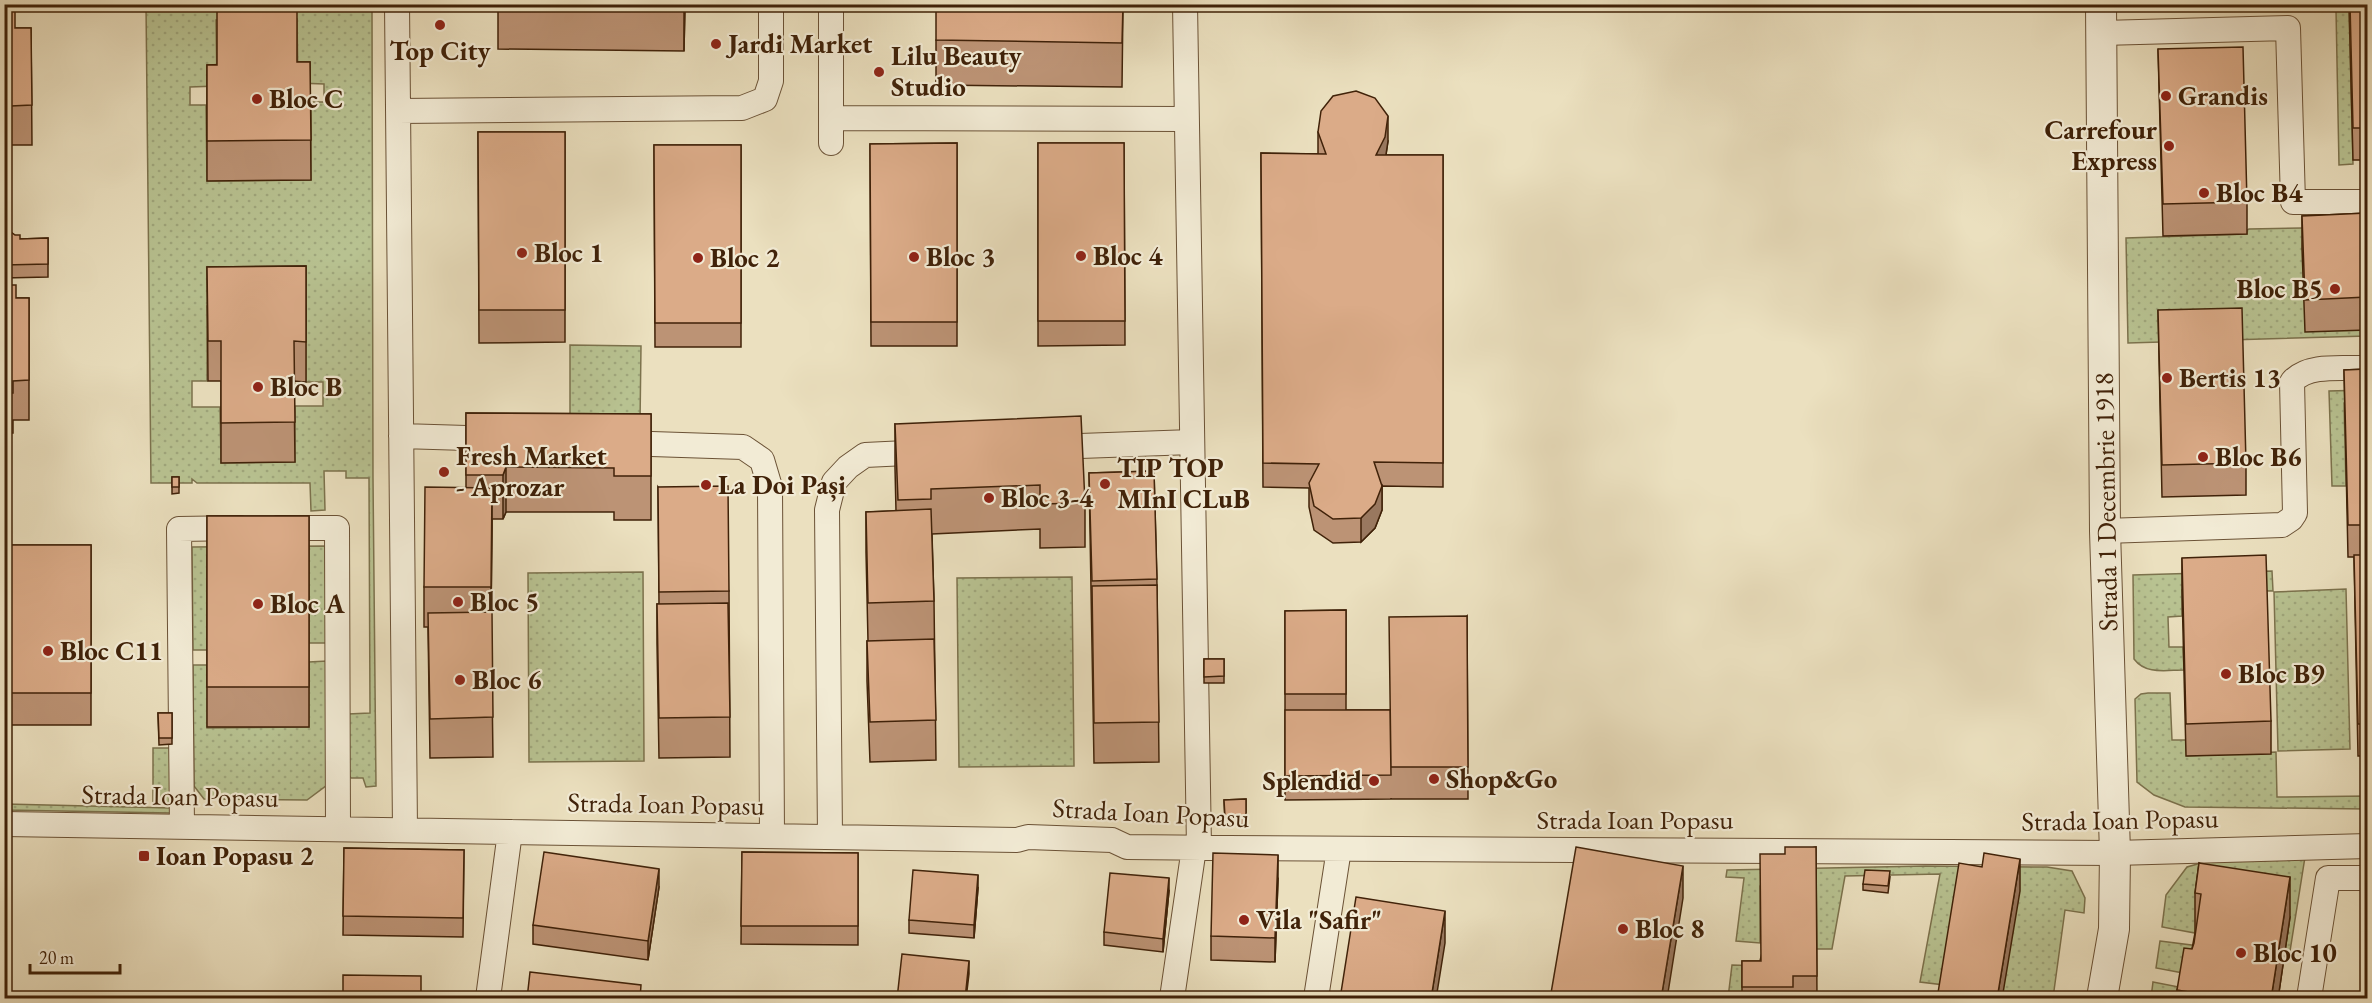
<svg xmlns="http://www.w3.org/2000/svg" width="2372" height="1003" font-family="'EB Garamond',serif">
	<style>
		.grass { fill: url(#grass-dots); stroke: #7c724d; stroke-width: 1.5; fill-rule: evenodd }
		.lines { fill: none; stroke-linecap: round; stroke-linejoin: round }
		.minor-casing { stroke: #6b5236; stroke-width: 26 }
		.tertiary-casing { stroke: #6b5236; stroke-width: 32 }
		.minor { stroke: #f2ebd5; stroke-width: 24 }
		.tertiary { stroke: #f2ebd5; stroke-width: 30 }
		.wall { fill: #bc9375; stroke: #402209; stroke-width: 1.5 }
		.shaded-wall { fill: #99785f; stroke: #402209; stroke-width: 1.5 }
		.building { fill: #dbab88; stroke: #402209; stroke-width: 1.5 }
		.poi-dot { fill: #8f2418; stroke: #f2ebd5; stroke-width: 2 }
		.labels { text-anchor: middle; stroke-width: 4.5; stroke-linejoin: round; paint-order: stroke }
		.poi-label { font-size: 27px; font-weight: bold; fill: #402209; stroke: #f2ebd5; text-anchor: start }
		.street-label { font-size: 27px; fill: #402209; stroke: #f2ebd5 }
	</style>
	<defs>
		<pattern id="grass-dots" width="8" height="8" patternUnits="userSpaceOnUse" patternTransform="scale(1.5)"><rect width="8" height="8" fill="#b8c291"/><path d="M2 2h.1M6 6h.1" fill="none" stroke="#9fa67c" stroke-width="1.8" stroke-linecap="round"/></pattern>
	</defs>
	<rect width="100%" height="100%" fill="#ebe0bf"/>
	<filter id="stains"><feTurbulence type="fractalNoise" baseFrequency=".00333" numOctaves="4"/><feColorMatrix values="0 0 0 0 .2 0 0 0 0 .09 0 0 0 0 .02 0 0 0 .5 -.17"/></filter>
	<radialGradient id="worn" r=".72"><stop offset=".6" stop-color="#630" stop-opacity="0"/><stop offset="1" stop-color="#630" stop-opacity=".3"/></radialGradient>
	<!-- grass -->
	<path class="grass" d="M146 5H190V9H372L373 478 376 786 366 787 363 778H351L347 773 348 714 370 713 369 478H346V471H324L325 510 311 511 310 483H197L192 479V483H151ZM297 19 298 83 324 84V102H311V180L207 181 206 105H190V87L217 86 216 20ZM207 306H306V382H323V406H295V462L221 463 220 407H192V381H207Z
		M2308 5H2354L2349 6 2353 164 2339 165 2336 10 2314 9Z
		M2367 227V336L2128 343 2126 238 2247 234V230L2249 229Z
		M570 345 641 346 640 424H570Z
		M2367 390 2344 403 2346 486H2332L2329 391Z
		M325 546 327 643H309L308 556H207V650H193L192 547Z
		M2272 571 2273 591 2182 590V616L2168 617 2169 647H2183L2184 670C2166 670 2146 675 2134 659L2133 575Z
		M643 572 644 761 529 762 528 573Z
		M1072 577 1074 766 959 767 957 578Z
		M2346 589 2350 749 2278 751 2274 592Z
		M327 661V785L307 800 204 799 194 786 193 665H207V728L309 727V662Z
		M2148 693H2170L2172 740H2186L2187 756 2276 752 2277 797 2367 796V809L2185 807 2154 795 2137 782 2135 699 2141 694Z
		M153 748H177L171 803H153Z
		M5 804 172 808 171 813 5 810Z
		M2226 856 2305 857 2290 951 2285 950 2199 904 2195 933 2162 927 2166 895 2187 867Z
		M1925 866 2047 867 2072 871 2085 898 2084 913 2065 910 2053 998 1920 982 1940 874 1845 876 1832 949H1816L1760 887V943L1736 941 1744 878 1726 877 1727 870Z
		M2160 941 2199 946 2194 975 2156 968Z
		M1732 965 1761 966 1742 998H1728Z
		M2153 982 2184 988 2182 998H2151Z"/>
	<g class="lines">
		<!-- minor casing -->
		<g class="minor-casing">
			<path id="minor" d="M397 4 405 829
				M831 4V143
				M1185 4 1199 848
				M2102 33 2288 28 2293 202H2368
				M398 111 742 108 765 99 771 81V4
				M831 118 1186 119
				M401 436 499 439
				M621 443 743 447 762 460 770 487 772 836
				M1052 447 1192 442
				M278 528H337L338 828
				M2105 531 2282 525 2291 519 2295 513 2292 382C2308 363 2344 369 2368 368
				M4 824 1017 840 1028 837 1112 840 1127 847 1228 848 2115 853 2368 846
				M182 826 179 529 240 528
				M830 837 827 510 834 482 848 467 865 455 927 452
				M488 998 510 832
				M1172 998 1194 848
				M1316 998 1339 849
				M2309 998 2328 878H2368"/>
		</g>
		<!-- tertiary casing -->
		<g class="tertiary-casing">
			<path id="tertiary" d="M2101 4 2105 531 2115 853 2114 929 2102 998"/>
		</g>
		<!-- minor -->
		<use href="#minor" class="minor"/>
		<!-- tertiary -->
		<use href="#tertiary" class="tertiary"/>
	</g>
	<!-- wall -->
	<path class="wall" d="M498 4H685L684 51 498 49Z
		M1123 4 1122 87 936 85V40Z
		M2349 4H2367V160H2353Z
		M4 10 15 28H31L32 145H11V164H4Z
		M2158 49 2247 202V234L2163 236Z
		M297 62H310L311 180 207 181V65Z
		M478 132H565V342L479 343Z
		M1318 132 1388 141 1386 155H1443V487L1382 486V510L1375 528 1361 542 1333 543 1314 530 1309 507V488L1263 487 1261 153 1318 154Z
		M957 143V346H871L870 144Z
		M1038 143H1124L1125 345 1038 346Z
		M654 145H741V347H655Z
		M2367 213V330L2305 332 2302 248V216Z
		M4 227 20 239 48 238V277L4 278Z
		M306 266V382L294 381 295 462 221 463V381H208L207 267Z
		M4 285 16 298H29V420H13V433H4Z
		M2158 310 2246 463V495L2162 497Z
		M2367 369V756H2358L2354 557H2348L2344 370Z
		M466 413 651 414V520H614V512H506L503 519H492L491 612 493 757 430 758 428 627H424V587L466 488Z
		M895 424 1085 503V547L1040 548V529L932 534 934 601 936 760 870 762 867 681V641H868L866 552V512L896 511 895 468Z
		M1154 471 1157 585 1159 762 1094 763 1089 473Z
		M172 477H179V493L172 494Z
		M658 487 729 591 730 757 659 758 657 644V604H659Z
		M207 516H309V727H207Z
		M4 545H91V725H4Z
		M2182 558 2271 721V754L2186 756 2182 590Z
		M1346 610V710H1390L1467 616 1468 799H1391V798V799L1285 800V611Z
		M1204 659H1224V683H1204Z
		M158 713H172V744L159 745Z
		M1246 799V824H1225L1224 800Z
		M1816 847 1817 999H1742V961H1760L1785 854Z
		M344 848 464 850 463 937 343 935Z
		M742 852 858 853V945L741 944Z
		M2199 863 2290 917 2278 999H2177V990L2192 949 2195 933V893Z
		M1890 877 1888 893 1863 890V884Z
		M1278 879 1275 962 1211 960V936Z
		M659 887 648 960 533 944V925Z
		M978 888 974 938 909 933V920Z
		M1169 891 1163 952 1104 945V932Z"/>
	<!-- shaded-wall -->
	<path class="shaded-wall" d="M684 4H685L684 51Z
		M1388 116V141L1385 161 1376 155Z
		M506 467V512L503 519V475Z
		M1382 486V510L1375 528 1361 542V518Z
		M492 488V528L491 627V587Z
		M1278 855V879L1275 962V938Z
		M2020 859V891L2002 999H1997Z
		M1683 866V898L1667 999H1661Z
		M659 869V887L648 960V941Z
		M978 875V888L974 938V925Z
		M2290 877V917L2278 999H2271Z
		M1169 878V891L1163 952V939Z
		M1445 911V943L1436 999H1431Z
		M969 961V974L966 999H965Z"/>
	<!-- building -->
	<path class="building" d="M217 4H297V62H310L311 140 207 141V65H217Z
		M498 4H684V7Z
		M936 4H1123L1122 43 936 40Z
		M2350 4H2367V128H2353Z
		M4 10H15V28H31L32 105 11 106V124H4Z
		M2243 47 2247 202 2163 204 2158 49Z
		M1356 91 1375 98 1388 116 1385 137 1376 155H1443V463L1374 462 1382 486 1375 504 1361 518 1333 519 1314 506 1309 483 1319 464 1263 463 1261 153 1326 154 1318 132 1321 111 1333 96Z
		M478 132H565V310H479Z
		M957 143V322H871L870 144Z
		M1038 143H1124L1125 321H1038Z
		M654 145H741V323H655Z
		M2367 213V297L2305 300 2302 216Z
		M4 227 15 235H20V239L48 238V264L4 265Z
		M306 266V342L294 341 295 422 221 423V341H208L207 267Z
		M4 285H16V298H29V380L13 381V393H4Z
		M2242 308 2246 463 2162 465 2158 310Z
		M2367 369V525H2348L2344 370Z
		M466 413 651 414V476H614V468L506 467 503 475H466Z
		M1081 416 1085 503 1040 504V485L931 489V499L898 500 895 424Z
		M1154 471 1157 579 1092 581 1089 473Z
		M172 477H179V487H172Z
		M728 486 729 591 659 592 658 487Z
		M425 487 492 488 491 587H424Z
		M931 509 934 601 868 603 866 512Z
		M207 516H309V687H207Z
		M4 545H91V693H4Z
		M2266 555 2271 721 2186 724 2182 558Z
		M2354 555H2367V724H2358Z
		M1157 585 1159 722 1094 723 1092 586Z
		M728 603 730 717 659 718 657 604Z
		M1346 610V694H1285V611Z
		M492 612 493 717 430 719 428 613Z
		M1467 616 1468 767H1391L1389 617Z
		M934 639 936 720 870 722 867 641Z
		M1204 659H1224V676L1204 677Z
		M1285 710H1390L1391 775 1285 776Z
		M158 713H172V738H159Z
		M1246 799V817H1225L1224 800Z
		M1576 847 1683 866 1661 999H1550Z
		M1785 847H1816L1817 976H1793V987H1742V961H1761L1760 854H1785Z
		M344 848 464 850 463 918 343 916Z
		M544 852 659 869 648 941 533 925Z
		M742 852 858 853V926H741Z
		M1213 853 1278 855 1275 938 1211 936Z
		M1984 853 2020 859 1997 999H1937L1959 863 1982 867Z
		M2199 863 2290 877 2271 999H2231L2177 990 2184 948 2192 949 2194 943 2201 894 2195 893Z
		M913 870 978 875 974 925 909 920Z
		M1865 870 1890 871 1888 886 1863 884Z
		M1110 873 1169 878 1163 939 1104 932Z
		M1356 897 1445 911 1431 999H1340Z
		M902 954 969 961 965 999H897Z
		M530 972 641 985 640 999H527Z
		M343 975 421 976V999H343Z"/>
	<!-- markers -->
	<g class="poi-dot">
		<circle cx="440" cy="25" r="6"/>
		<circle cx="716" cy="44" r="6"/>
		<circle cx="879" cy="72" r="6"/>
		<circle cx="2166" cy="96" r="6"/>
		<circle cx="257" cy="99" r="6"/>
		<circle cx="2169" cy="146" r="6"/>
		<circle cx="2204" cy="193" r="6"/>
		<circle cx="522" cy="253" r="6"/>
		<circle cx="1081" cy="256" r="6"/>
		<circle cx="914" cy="257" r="6"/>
		<circle cx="698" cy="258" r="6"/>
		<circle cx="2335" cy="289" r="6"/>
		<circle cx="2167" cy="378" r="6"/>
		<circle cx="258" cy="387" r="6"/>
		<circle cx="2203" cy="457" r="6"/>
		<circle cx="444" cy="472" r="6"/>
		<circle cx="1105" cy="484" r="6"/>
		<circle cx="706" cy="485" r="6"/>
		<circle cx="989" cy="498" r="6"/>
		<circle cx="458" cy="602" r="6"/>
		<circle cx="258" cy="604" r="6"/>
		<circle cx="48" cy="651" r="6"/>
		<circle cx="2226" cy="674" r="6"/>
		<circle cx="460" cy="680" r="6"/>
		<circle cx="1434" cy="779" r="6"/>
		<circle cx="1374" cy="781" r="6"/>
		<rect x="138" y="850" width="12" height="12" rx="3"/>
		<circle cx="1244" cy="920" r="6"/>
		<circle cx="1623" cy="929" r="6"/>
		<circle cx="2241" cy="953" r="6"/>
	</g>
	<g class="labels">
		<!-- poi labels -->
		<g class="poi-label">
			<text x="728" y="53">Jardi Market</text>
			<text x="440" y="60" text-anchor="middle">Top City</text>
			<text x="891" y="65">Lilu Beauty<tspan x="891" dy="31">Studio</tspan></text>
			<text x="2178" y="105">Grandis</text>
			<text x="269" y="108">Bloc C</text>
			<text x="2157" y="139" text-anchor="end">Carrefour<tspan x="2157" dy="31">Express</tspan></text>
			<text x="2216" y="202">Bloc B4</text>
			<text x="534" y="262">Bloc 1</text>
			<text x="1093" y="265">Bloc 4</text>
			<text x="926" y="266">Bloc 3</text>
			<text x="710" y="267">Bloc 2</text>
			<text x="2323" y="298" text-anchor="end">Bloc B5</text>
			<text x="2179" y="387">Bertis 13</text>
			<text x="270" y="396">Bloc B</text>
			<text x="456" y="465">Fresh Market<tspan x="456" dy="31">- Aprozar</tspan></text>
			<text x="2215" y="466">Bloc B6</text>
			<text x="1117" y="477">TIP TOP<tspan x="1117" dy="31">MInI CLuB</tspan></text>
			<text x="718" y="494">La Doi Pași</text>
			<text x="1001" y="507">Bloc 3-4</text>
			<text x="470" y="611">Bloc 5</text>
			<text x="270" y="613">Bloc A</text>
			<text x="60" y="660">Bloc C11</text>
			<text x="2238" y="683">Bloc B9</text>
			<text x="472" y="689">Bloc 6</text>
			<text x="1446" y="788">Shop&amp;Go</text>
			<text x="1362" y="790" text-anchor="end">Splendid</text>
			<text x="156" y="865">Ioan Popasu 2</text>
			<text x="1256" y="929">Vila "Safir"</text>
			<text x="1635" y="938">Bloc 8</text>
			<text x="2253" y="962">Bloc 10</text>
		</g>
		<!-- street labels -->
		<g class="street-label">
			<text transform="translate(2106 502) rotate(-91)" y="9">Strada 1 Decembrie 1918</text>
			<text transform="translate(180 796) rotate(1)" y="9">Strada Ioan Popasu</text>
			<text transform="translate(666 804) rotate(1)" y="9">Strada Ioan Popasu</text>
			<text transform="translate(1151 813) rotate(3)" y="9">Strada Ioan Popasu</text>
			<text x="1635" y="829">Strada Ioan Popasu</text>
			<text transform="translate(2120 820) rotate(-1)" y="9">Strada Ioan Popasu</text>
		</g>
	</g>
	<!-- margin -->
	<rect width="2372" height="1003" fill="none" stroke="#ebe0bf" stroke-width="24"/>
	<rect x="6" y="6" width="2360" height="991" fill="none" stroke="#402209" stroke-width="3"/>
	<rect x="12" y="12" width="2348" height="979" fill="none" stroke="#402209" stroke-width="1.5"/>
	<!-- scale -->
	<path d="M30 964v9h90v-9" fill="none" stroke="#402209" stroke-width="3"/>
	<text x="39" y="964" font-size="18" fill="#402209" stroke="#f2ebd5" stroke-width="4.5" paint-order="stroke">20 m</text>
	<rect width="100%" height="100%" filter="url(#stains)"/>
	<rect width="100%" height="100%" fill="url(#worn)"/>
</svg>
